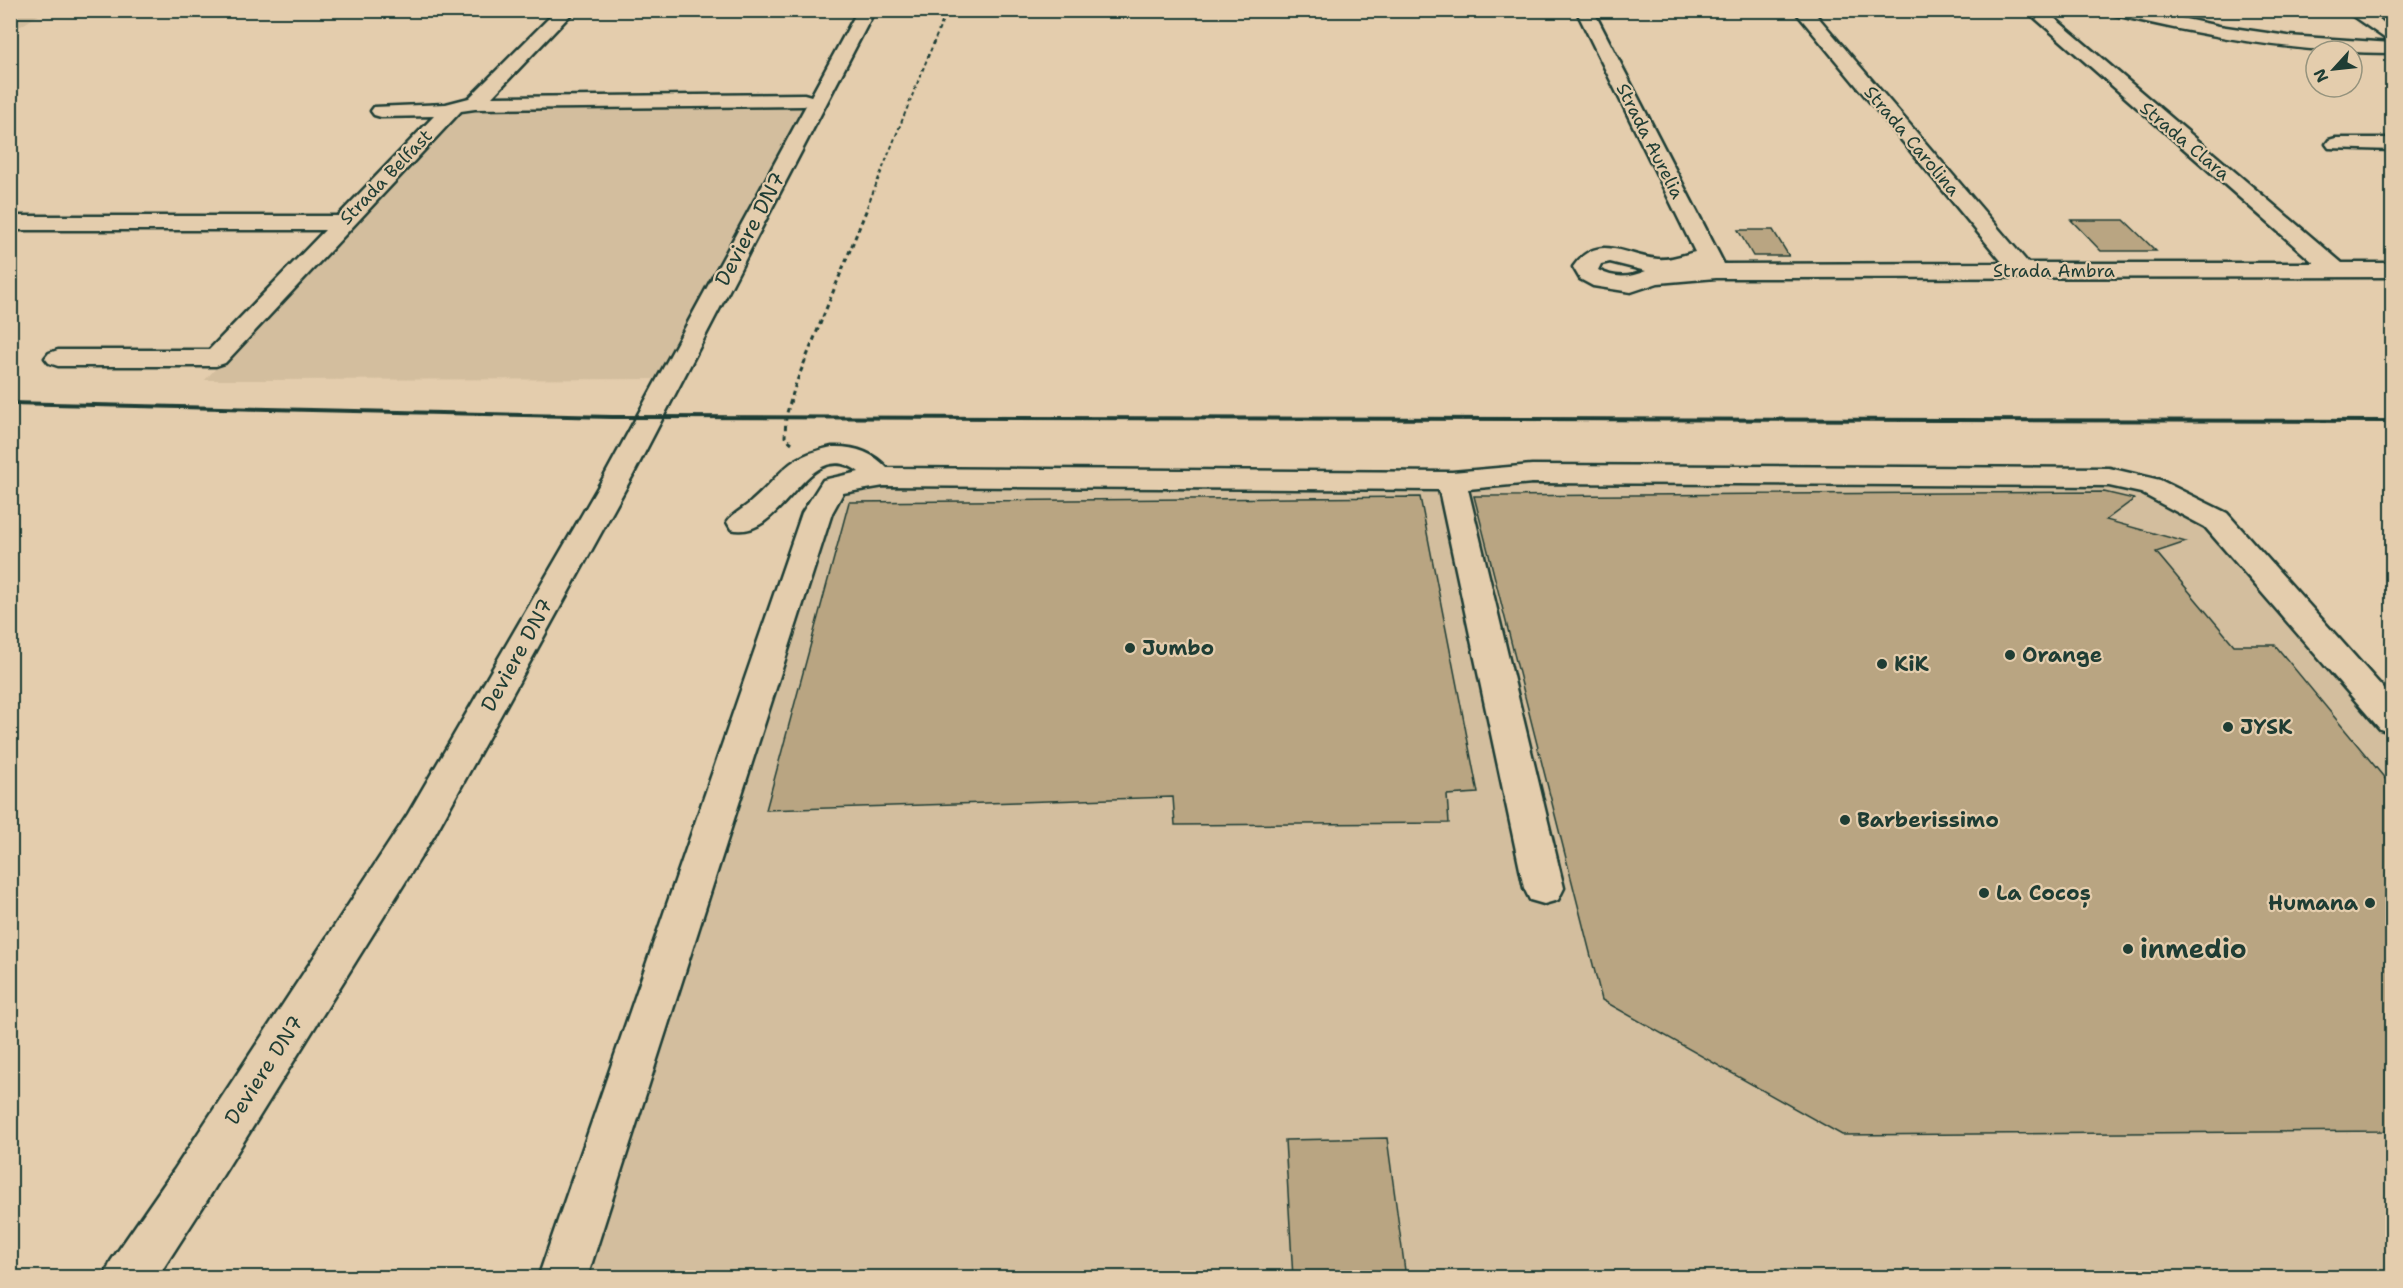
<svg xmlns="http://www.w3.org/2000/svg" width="2403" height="1288" font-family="'Shantell Sans',sans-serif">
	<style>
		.built { fill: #d3be9e }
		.building { fill: #b9a582; stroke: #1f3d34; stroke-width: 1.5 }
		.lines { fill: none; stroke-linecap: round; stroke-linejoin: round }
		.minor-casing { stroke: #1f3d34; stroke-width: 5 }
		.major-casing { stroke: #1f3d34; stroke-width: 5 }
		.path-far1 { stroke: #1f3d34; stroke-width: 2; stroke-dasharray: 4 3; stroke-linecap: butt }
		.path { stroke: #1f3d34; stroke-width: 3; stroke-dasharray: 4.5 4; stroke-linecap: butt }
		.minor { fill: #e4cdad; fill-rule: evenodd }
		.major { fill: #e4cdad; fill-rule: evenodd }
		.rail { stroke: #1f3d34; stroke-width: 4 }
		.poi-dot { fill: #1f3d34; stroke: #e4cdad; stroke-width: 2 }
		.labels { text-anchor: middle; stroke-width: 4.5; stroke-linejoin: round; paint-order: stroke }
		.far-street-label { font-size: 18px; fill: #1f3d34; stroke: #e4cdad }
		.street-label { font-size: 21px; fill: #1f3d34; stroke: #e4cdad }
		.poi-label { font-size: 21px; font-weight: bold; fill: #1f3d34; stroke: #e4cdad; text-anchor: start }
		.near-poi-label { font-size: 26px; font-weight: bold; fill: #1f3d34; stroke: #e4cdad; text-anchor: start }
	</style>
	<rect width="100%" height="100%" fill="#e4cdad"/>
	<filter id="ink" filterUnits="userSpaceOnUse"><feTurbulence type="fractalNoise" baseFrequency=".0167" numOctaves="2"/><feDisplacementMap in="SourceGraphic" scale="12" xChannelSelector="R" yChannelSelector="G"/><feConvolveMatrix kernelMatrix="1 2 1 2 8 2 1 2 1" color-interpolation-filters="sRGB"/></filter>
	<g filter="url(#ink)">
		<!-- built -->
		<path class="built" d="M11 10H45V11L11 32Z
			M459 107H811L679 379 205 380Z
			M2109 477 2216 520 2392 720V1277L562 1278 833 486Z"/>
		<!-- building -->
		<path class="building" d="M2071 220H2124L2156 251H2101Z
			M1738 230H1773L1789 256H1753Z
			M2104 492 2134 499 2106 520 2186 542 2156 552 2234 645H2275L2392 787V1131L1842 1135 1602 1000 1474 496Z
			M1420 497 1478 793 1447 795 1449 823 1175 825 1173 797 766 810 849 502Z
			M1387 1138 1406 1278H1293L1285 1140Z"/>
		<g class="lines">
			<!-- minor casing -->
			<g class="minor-casing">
				<path id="minor" d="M557 10H575L492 97 804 94 811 96 814 100 811 104 804 106 475 109 461 111 225 363 216 366H58L49 363 45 358 49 353 58 350H209L325 230H10V216H338L434 116 381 117 374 115 371 111 374 107 446 104 469 98Z
					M1576 10H1593L1724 264 2003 263 1794 10H1812L2028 263H2314L2026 10H2045L2342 263H2392V277L1716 278 1658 283 1631 292 1593 286 1580 279 1573 267C1598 231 1626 257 1658 259 1671 260 1683 255 1695 252ZM1610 262 1646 271C1629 278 1615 279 1598 270L1601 264Z
					M2109 10H2142L2219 26 2288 36 2392 43V53C2299 53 2203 36 2111 14Z
					M2344 10H2365L2392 28V40L2386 39Z
					M2336 138H2392V150L2329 148 2326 144 2329 140Z
					M832 447C853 446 873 452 887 468L1452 472 1532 465 2109 468 2160 480 2227 513 2392 698V733L2380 729 2205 527 2141 493 2109 486 1532 483 1468 489 1564 888 1558 900 1544 904 1530 900 1524 888 1439 490 884 486 843 493 832 513 587 1278H538L802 513 823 480 859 472C806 432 784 543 731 529L727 522C733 513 744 509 752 501 785 472 783 458 832 447Z"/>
			</g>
			<!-- major casing -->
			<g class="major-casing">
				<path id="major" d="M858 10H875L633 475 434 836 206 1202 157 1278H104L111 1261 174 1170 408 814 605 475Z"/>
			</g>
			<!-- path-far1 -->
			<path class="path-far1" d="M867 207 947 10"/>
			<!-- path -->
			<path class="path" d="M792 443 785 437 786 416 796 383 868 206"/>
			<!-- minor -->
			<use href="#minor" class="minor"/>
			<!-- major -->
			<use href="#major" class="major"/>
			<!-- rail -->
			<path class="rail" d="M10 403 612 417 2392 421"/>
		</g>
	</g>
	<!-- markers -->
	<g class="poi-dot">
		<circle cx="1130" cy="648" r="6"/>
		<circle cx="2010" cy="655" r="6"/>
		<circle cx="1882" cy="664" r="6"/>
		<circle cx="2228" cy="727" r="6"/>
		<circle cx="1845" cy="820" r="6"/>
		<circle cx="1984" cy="893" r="6"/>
		<circle cx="2370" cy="903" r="6"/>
		<circle cx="2128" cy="949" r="6"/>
	</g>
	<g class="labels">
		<!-- far-street labels -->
		<g class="far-street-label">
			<text transform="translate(1650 141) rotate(63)" y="6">Strada Aurelia</text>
			<text transform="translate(1912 141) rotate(50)" y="6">Strada Carolina</text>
			<text transform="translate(2185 141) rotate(40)" y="6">Strada Clara</text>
			<text transform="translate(386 177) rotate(-46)" y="6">Strada Belfast</text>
			<text x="2054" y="277">Strada Ambra</text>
		</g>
		<!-- street labels -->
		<g class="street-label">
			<text transform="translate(750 229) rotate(-62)" y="7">Deviere DN7</text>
			<text transform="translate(517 655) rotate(-61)" y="7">Deviere DN7</text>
			<text transform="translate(264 1070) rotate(-57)" y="7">Deviere DN7</text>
		</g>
		<!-- poi labels -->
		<g class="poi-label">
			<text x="1142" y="655">Jumbo</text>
			<text x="2022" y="662">Orange</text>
			<text x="1894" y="671">KiK</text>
			<text x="2240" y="734">JYSK</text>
			<text x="1857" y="827">Barberissimo</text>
			<text x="1996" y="900">La Cocoș</text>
			<text x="2358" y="910" text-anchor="end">Humana</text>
		</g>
		<!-- near-poi labels -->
		<g class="near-poi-label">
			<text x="2140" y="958">inmedio</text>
		</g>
	</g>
	<!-- margin -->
	<rect width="2403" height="1288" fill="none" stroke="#e4cdad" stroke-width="36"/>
	<rect x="18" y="18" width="2367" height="1252" fill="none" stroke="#1f3d34" stroke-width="2" filter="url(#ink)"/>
	<!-- north arrow -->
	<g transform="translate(2334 69) rotate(243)"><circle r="28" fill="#e4cdad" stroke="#95937d" stroke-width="1.5"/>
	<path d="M0-4.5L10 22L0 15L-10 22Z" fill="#1f3d34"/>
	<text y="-9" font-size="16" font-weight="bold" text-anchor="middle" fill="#1f3d34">N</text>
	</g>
</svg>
